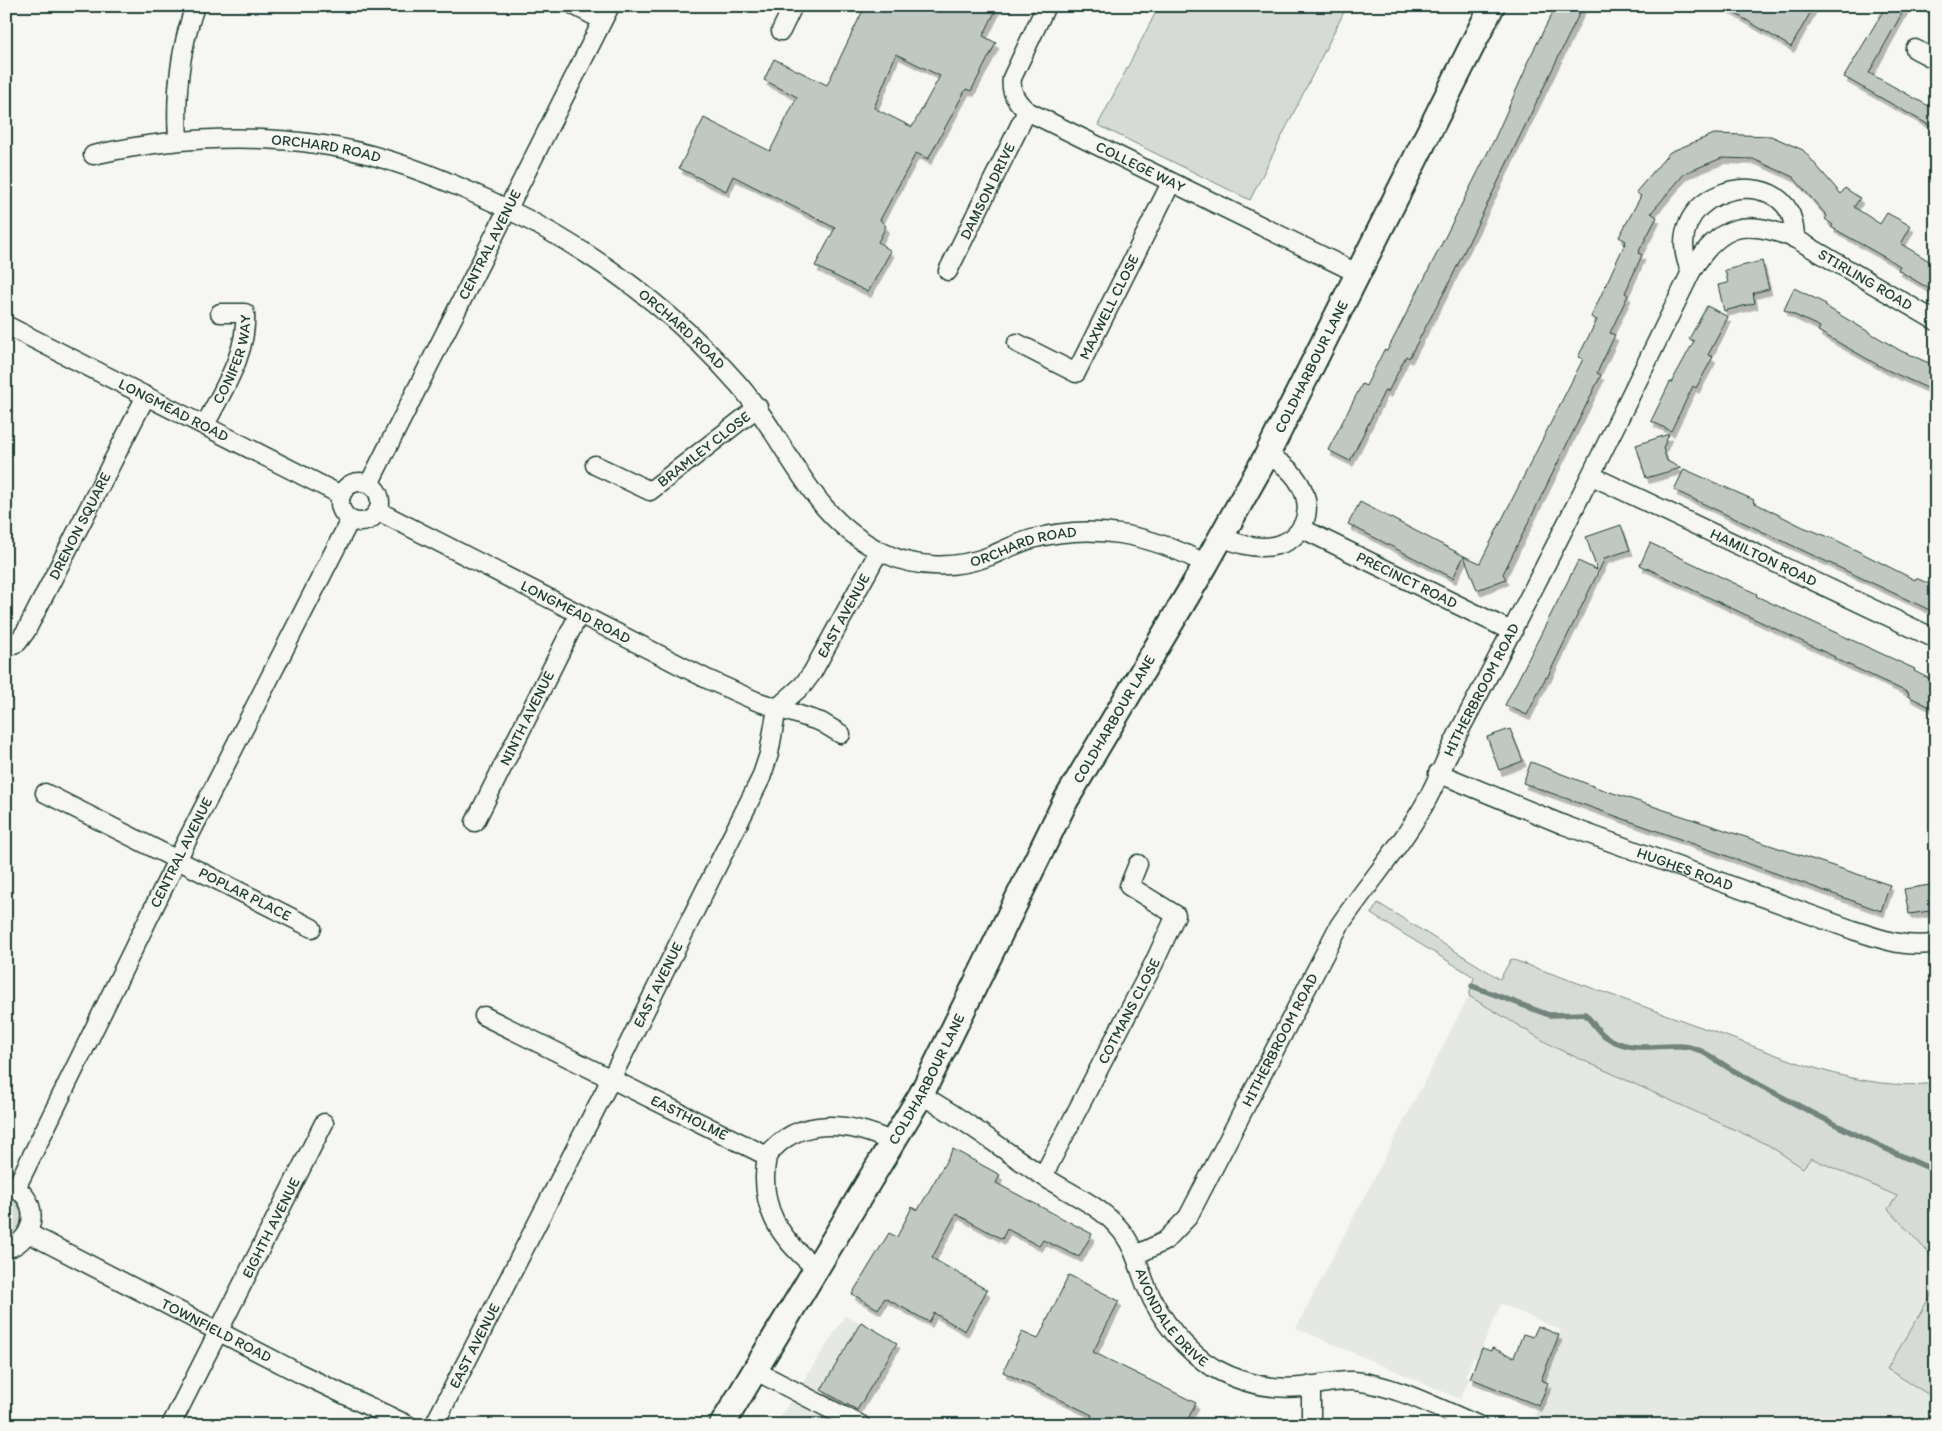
<svg xmlns="http://www.w3.org/2000/svg" width="1942" height="1431" font-family="Itim,sans-serif">
	<style>
		.built { fill: #e6e8e4 }
		.green { fill: #d6dbd6; stroke: #7a8c85 }
		.lines { fill: none; stroke-linecap: round; stroke-linejoin: round }
		.stream { stroke: #72847d; stroke-width: 5.5 }
		.building { fill: #c1c8c3; stroke: #1f3d34; fill-rule: evenodd; filter: url(#shadow) }
		.street-casing { stroke: #1f3d34; stroke-width: 21 }
		.secondary-casing { stroke: #1f3d34; stroke-width: 28 }
		.street { stroke: #f6f6f2; stroke-width: 18 }
		.secondary { stroke: #f6f6f2; stroke-width: 24 }
		.labels { text-anchor: middle; stroke-width: 5; stroke-linejoin: round; paint-order: stroke }
		.street-label { font-size: 15px; fill: #1f3d34; stroke: #f6f6f2 }
	</style>
	<defs>
		<filter id="shadow"><feDropShadow dx="3" dy="5.5" stdDeviation="0" flood-color="#0004"/></filter>
	</defs>
	<rect width="100%" height="100%" fill="#f6f6f2"/>
	<filter id="ink" filterUnits="userSpaceOnUse"><feTurbulence type="fractalNoise" baseFrequency=".02" numOctaves="2"/><feDisplacementMap in="SourceGraphic" scale="10" xChannelSelector="R" yChannelSelector="G"/><feConvolveMatrix kernelMatrix="1 2 1 2 8 2 1 2 1" color-interpolation-filters="sRGB"/></filter>
	<g filter="url(#ink)">
		<!-- built -->
		<path class="built" d="M1469 996 1554 1047 1768 1145 1803 1168 1811 1158 1936 1214V1425H1531L1548 1384 1541 1380 1561 1330 1501 1304 1477 1359 1473 1358 1465 1376 1470 1378 1460 1399 1296 1328Z
			M845 1316 897 1343 848 1425H775Z"/>
		<!-- green -->
		<path class="green" d="M1159 6H1347L1250 200 1098 125Z
			M1378 903 1500 979 1511 959C1578 983 1645 1007 1712 1031 1783 1056 1859 1093 1936 1083V1261L1888 1209 1897 1196 1811 1158 1803 1168 1768 1145 1554 1047 1469 996 1474 977 1371 914Z
			M6 1195 17 1203C25 1218 22 1232 6 1239Z
			M1936 1270V1399L1887 1369 1934 1290Z"/>
		<g class="lines">
			<!-- stream -->
			<path class="stream" d="M1472 986 1549 1015 1585 1014C1592 1021 1597 1031 1605 1036 1637 1059 1670 1037 1701 1051 1713 1057 1723 1065 1734 1071 1799 1107 1867 1142 1936 1171"/>
		</g>
		<!-- building -->
		<path class="building" d="M865 6H998L983 36 996 43 971 91 966 89 928 159 916 153 880 220 886 226 878 242 891 251 868 292 815 266 835 228 733 176 726 191 679 168 704 118 770 151 797 97 764 80 774 59 827 85ZM896 54 940 76 912 127 874 108Z
			M1556 6H1583L1446 289 1409 358 1406 356 1388 392 1385 390 1350 461 1328 450 1362 384 1366 386 1384 350 1387 351 1423 281 1495 138 1527 66 1526 65Z
			M1723 6H1814L1791 47Z
			M1886 6H1906L1869 73 1936 110V129L1844 77Z
			M1714 134 1771 136 1803 150 1841 194 1845 188 1860 198 1854 207 1880 224 1887 213 1911 226 1901 244 1936 265V293L1898 270 1900 266 1831 227 1833 225 1825 219 1827 216 1793 177 1753 159 1722 158 1685 173 1651 213 1657 217 1638 253 1642 255 1625 293 1628 295 1610 333 1615 335 1597 373 1601 375 1503 574 1506 579 1477 590 1464 556 1480 563 1583 359 1578 357 1597 320 1591 317 1626 241 1619 237 1641 196 1636 192 1670 152Z
			M1762 261 1769 289 1753 293 1755 303 1724 311 1718 285 1728 283 1725 270Z
			M1794 288 1826 304 1825 306 1901 351 1936 366V392L1885 369 1818 331 1820 327 1784 310Z
			M1707 306 1728 317 1708 355 1713 357 1696 388 1693 386 1671 431 1651 421 1670 382 1671 383 1694 341 1689 339Z
			M1669 434 1663 448 1667 461 1681 468 1646 478 1636 445Z
			M1684 469 1754 500 1753 502 1803 527 1834 539 1915 580 1916 578 1936 587V613L1674 490Z
			M1360 502 1464 556 1453 578 1348 524Z
			M1621 525 1630 550 1605 558 1547 678 1546 677 1527 715 1505 705 1578 561 1597 570 1586 537Z
			M1650 543 1757 594 1756 596 1915 669 1914 671 1936 682V710L1908 696 1909 693 1834 658 1835 657 1640 565Z
			M1510 729 1523 761 1499 770 1487 737Z
			M1531 762 1598 788 1890 885 1881 911 1523 783Z
			M1936 884V910L1909 914 1904 889Z
			M953 1149 1000 1175 996 1183 1092 1234 1079 1257 1043 1240 1039 1246 1007 1229 1002 1239 956 1214 932 1258 987 1290 965 1331 934 1313 929 1322 885 1298 878 1309 852 1294 889 1233 897 1237 912 1207 918 1210Z
			M1069 1275 1119 1301 1093 1352 1196 1403 1185 1425H1088L1092 1415 1003 1372 1022 1332 1038 1339Z
			M861 1322 897 1343 857 1410 821 1390Z
			M1538 1326 1559 1335 1541 1380 1548 1383 1539 1406 1470 1378 1482 1348 1491 1351 1492 1348 1514 1357 1523 1334 1533 1337Z"/>
		<g class="lines">
			<!-- street casing -->
			<g class="street-casing">
				<g id="street">
					<path d="M575 6 602 20"/>
					<path id="s1" d="M1046 6 1012 78C1010 93 1016 101 1027 111L1359 274"/>
					<path d="M781 31 793 6"/>
					<path d="M1915 49 1936 60"/>
					<path d="M178 140C175 95 180 49 195 6"/>
					<path id="s2" d="M93 155C169 138 245 133 323 145 372 152 419 169 464 189 569 234 663 298 739 385 790 444 809 518 884 553 917 569 956 569 990 556 1004 550 1018 543 1032 539 1094 522 1151 535 1206 564"/>
					<path id="s3" d="M948 271 1027 111"/>
					<path id="s4" d="M1691 272C1720 223 1745 218 1796 239L1936 321"/>
					<path id="s5" d="M6 325 341 495"/>
					<path id="s6" d="M1017 343 1076 373 1171 183"/>
					<path id="s7" d="M205 425C222 391 248 353 245 313H220"/>
					<path id="s8" d="M595 465 650 491 758 407"/>
					<path id="s9" d="M1592 476 1936 639"/>
					<circle cx="360" cy="502" r="20"/>
					<path id="s10" d="M369 484 610 6"/>
					<path id="s11" d="M378 511 707 679 756 701 821 722 841 734"/>
					<path id="s12" d="M1301 528 1513 632"/>
					<path d="M1222 537C1308 576 1338 490 1267 455"/>
					<path id="s13" d="M6 648 18 642 26 631 146 396"/>
					<path id="s14" d="M1438 773 1564 825 1853 930C1880 939 1907 949 1936 943"/>
					<path id="s15" d="M45 793 312 928"/>
					<path id="s16" d="M475 822 579 614"/>
					<path id="s17" d="M484 1016 767 1156C758 1207 779 1238 817 1269"/>
					<path id="s18" d="M921 1095C964 1118 1002 1150 1043 1176 1068 1193 1098 1204 1118 1227 1134 1244 1138 1266 1147 1288 1160 1319 1185 1351 1214 1368 1241 1383 1271 1390 1301 1387 1319 1385 1336 1380 1354 1381 1396 1385 1439 1409 1478 1425"/>
					<path d="M767 1156C798 1115 851 1122 892 1142"/>
					<path id="s19" d="M1043 1176 1154 963 1176 915 1129 886 1138 864"/>
					<path id="s20" d="M16 1188 177 860 350 520"/>
					<path id="s21" d="M28 1233 299 1373 408 1425"/>
					<path d="M6 1249C39 1240 41 1194 7 1185"/>
					<path id="s22" d="M1136 1255 1165 1241 1188 1217 1339 926C1365 887 1396 853 1420 812 1437 785 1447 753 1463 724 1542 575 1617 424 1691 272 1656 197 1764 162 1790 213 1794 221 1794 231 1796 239"/>
					<path d="M754 1370 861 1425"/>
					<path d="M1311 1385V1425"/>
					<path id="s23" d="M171 1425 324 1123"/>
					<path id="s24" d="M434 1425 611 1079 761 778 769 754 777 708 803 685 812 673 879 551"/>
				</g>
			</g>
			<!-- secondary casing -->
			<g class="secondary-casing">
				<g id="secondary">
					<path id="s25" d="M722 1425 921 1095 1066 800 1206 564 1267 455 1492 6"/>
				</g>
			</g>
			<!-- street -->
			<use href="#street" class="street"/>
			<!-- secondary -->
			<use href="#secondary" class="secondary"/>
		</g>
	</g>
	<g class="labels">
		<!-- street labels -->
		<g class="street-label">
			<text dy="5" stroke="none"><textPath href="#s2" startOffset="235">ORCHARD ROAD</textPath></text>
			<text dy="5" stroke="none"><textPath href="#s1" startOffset="244">COLLEGE WAY</textPath></text>
			<text dy="5" stroke="none"><textPath href="#s3" startOffset="89">DAMSON DRIVE</textPath></text>
			<text dy="5" stroke="none"><textPath href="#s10" startOffset="268">CENTRAL AVENUE</textPath></text>
			<text dy="5" stroke="none"><textPath href="#s4" startOffset="206">STIRLING ROAD</textPath></text>
			<text dy="5" stroke="none"><textPath href="#s6" startOffset="140">MAXWELL CLOSE</textPath></text>
			<text dy="5" stroke="none"><textPath href="#s2" startOffset="640">ORCHARD ROAD</textPath></text>
			<text dy="5" stroke="none"><textPath href="#s7" startOffset="72">CONIFER WAY</textPath></text>
			<text dy="5" stroke="none"><textPath href="#s25" startOffset="1212">COLDHARBOUR LANE</textPath></text>
			<text dy="5" stroke="none"><textPath href="#s5" startOffset="188">LONGMEAD ROAD</textPath></text>
			<text dy="5" stroke="none"><textPath href="#s8" startOffset="129">BRAMLEY CLOSE</textPath></text>
			<text dy="5" stroke="none"><textPath href="#s13" startOffset="145">DRENON SQUARE</textPath></text>
			<text dy="5" stroke="none"><textPath href="#s2" startOffset="1089">ORCHARD ROAD</textPath></text>
			<text dy="5" stroke="none"><textPath href="#s9" startOffset="190">HAMILTON ROAD</textPath></text>
			<text dy="5" stroke="none"><textPath href="#s12" startOffset="118">PRECINCT ROAD</textPath></text>
			<text dy="5" stroke="none"><textPath href="#s11" startOffset="222">LONGMEAD ROAD</textPath></text>
			<text dy="5" stroke="none"><textPath href="#s24" startOffset="912">EAST AVENUE</textPath></text>
			<text dy="5" stroke="none"><textPath href="#s22" startOffset="670">HITHERBROOM ROAD</textPath></text>
			<text dy="5" stroke="none"><textPath href="#s16" startOffset="116">NINTH AVENUE</textPath></text>
			<text dy="5" stroke="none"><textPath href="#s25" startOffset="808">COLDHARBOUR LANE</textPath></text>
			<text dy="5" stroke="none"><textPath href="#s20" startOffset="374">CENTRAL AVENUE</textPath></text>
			<text dy="5" stroke="none"><textPath href="#s14" startOffset="265">HUGHES ROAD</textPath></text>
			<text dy="5" stroke="none"><textPath href="#s15" startOffset="224">POPLAR PLACE</textPath></text>
			<text dy="5" stroke="none"><textPath href="#s24" startOffset="494">EAST AVENUE</textPath></text>
			<text dy="5" stroke="none"><textPath href="#s19" startOffset="186">COTMANS CLOSE</textPath></text>
			<text dy="5" stroke="none"><textPath href="#s22" startOffset="265">HITHERBROOM ROAD</textPath></text>
			<text dy="5" stroke="none"><textPath href="#s25" startOffset="402">COLDHARBOUR LANE</textPath></text>
			<text dy="5" stroke="none"><textPath href="#s17" startOffset="229">EASTHOLME</textPath></text>
			<text dy="5" stroke="none"><textPath href="#s23" startOffset="221">EIGHTH AVENUE</textPath></text>
			<text dy="5" stroke="none"><textPath href="#s18" startOffset="344">AVONDALE DRIVE</textPath></text>
			<text dy="5" stroke="none"><textPath href="#s21" startOffset="212">TOWNFIELD ROAD</textPath></text>
			<text dy="5" stroke="none"><textPath href="#s24" startOffset="89">EAST AVENUE</textPath></text>
		</g>
	</g>
	<!-- margin -->
	<rect width="1942" height="1431" fill="none" stroke="#f6f6f2" stroke-width="25"/>
	<rect x="12" y="12" width="1917" height="1406" fill="none" stroke="#1f3d34" stroke-width="2" filter="url(#ink)"/>
</svg>
